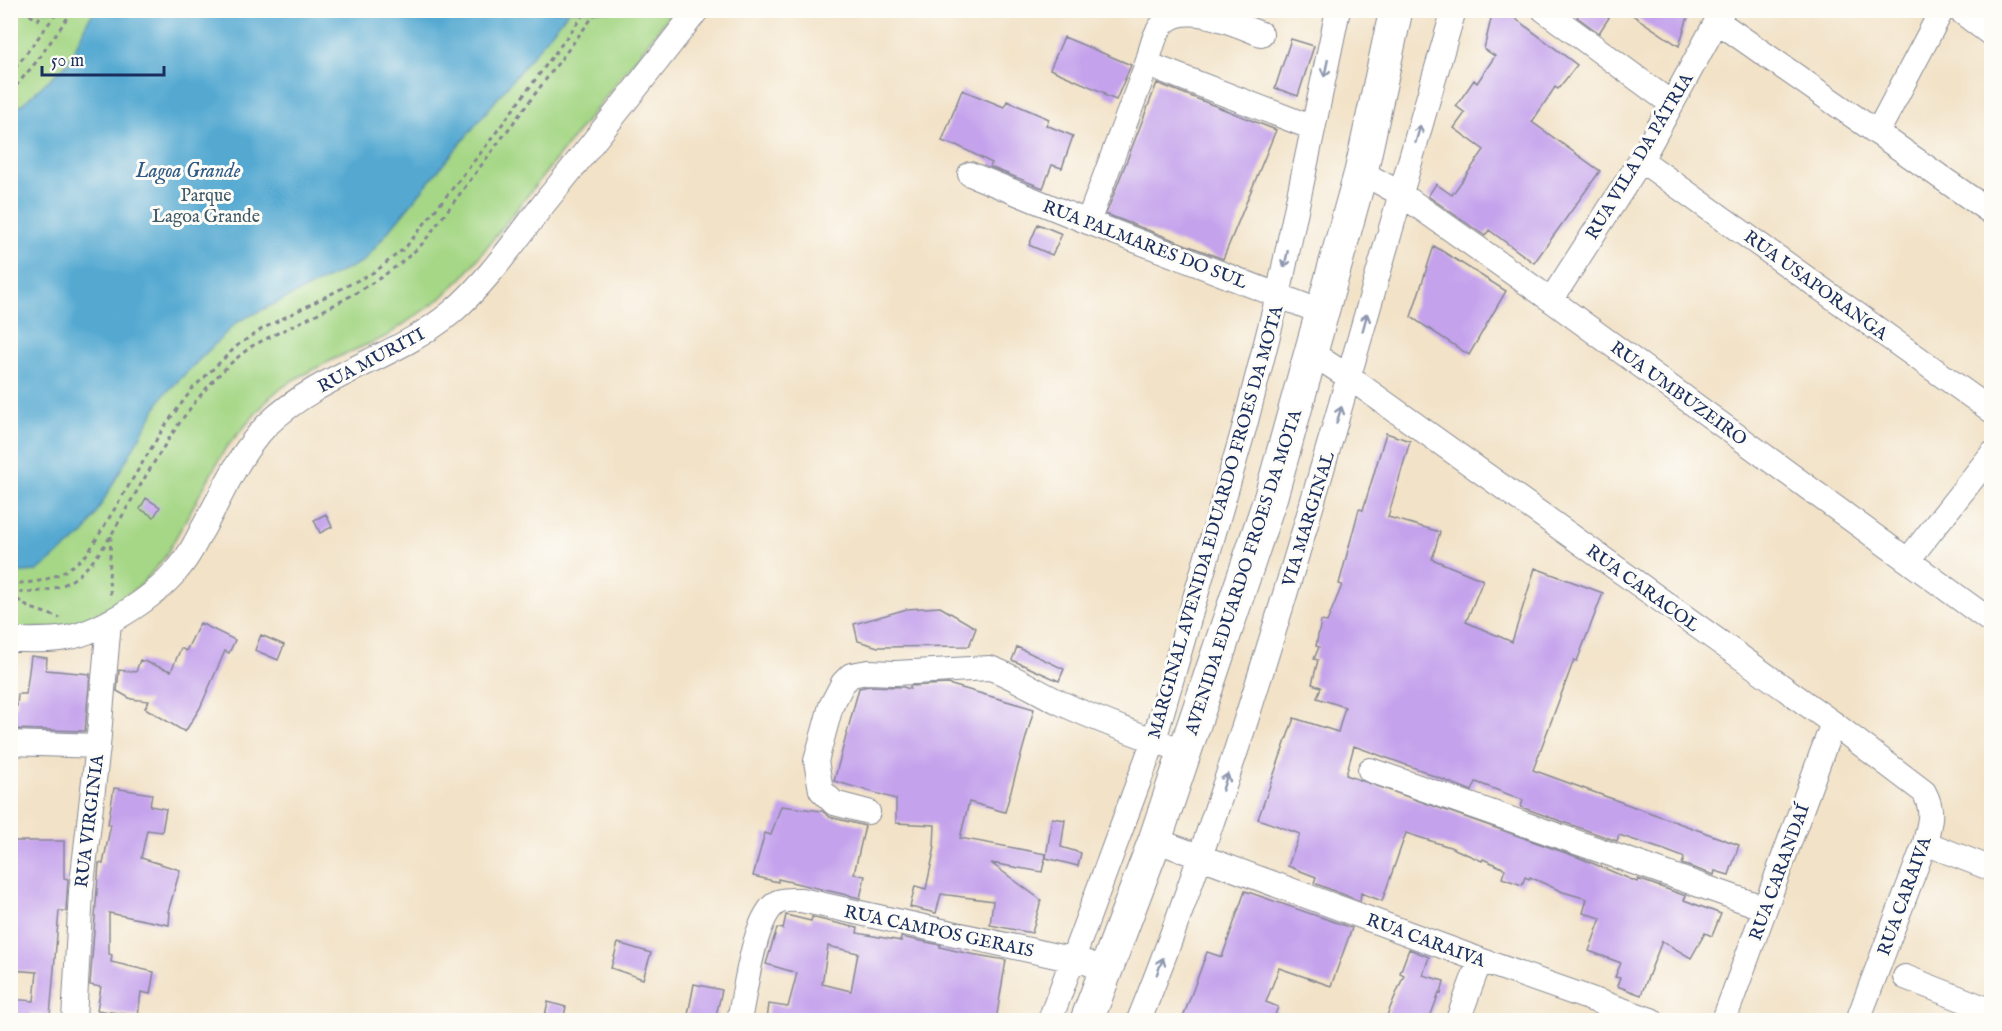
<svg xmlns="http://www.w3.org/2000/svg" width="2002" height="1031" font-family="'IM FELL English',serif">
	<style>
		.green { fill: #a6d786; stroke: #608372; stroke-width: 1.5 }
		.water { fill: #55a9d1; stroke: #386c98; stroke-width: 1.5 }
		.building { fill: #c4a2ec; fill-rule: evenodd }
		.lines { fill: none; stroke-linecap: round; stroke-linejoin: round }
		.minor-casing { stroke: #868892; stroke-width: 26 }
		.highway-casing { stroke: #868892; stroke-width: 35 }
		.path { stroke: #868892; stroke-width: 3; stroke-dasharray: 4.5 4.5; stroke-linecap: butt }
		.minor { stroke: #fff; stroke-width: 24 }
		.highway { stroke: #fff; stroke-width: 33 }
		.oneway { stroke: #8d97ae }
		.labels { text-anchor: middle; stroke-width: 6; stroke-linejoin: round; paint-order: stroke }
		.street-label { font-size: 18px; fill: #1b2f5e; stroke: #fdfcf7 }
		.park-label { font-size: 18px; fill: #3e5968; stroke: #fdfcf7 }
		.water-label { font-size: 20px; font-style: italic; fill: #2f5a86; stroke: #fdfcf7 }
	</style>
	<rect width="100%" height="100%" fill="#fdfcf7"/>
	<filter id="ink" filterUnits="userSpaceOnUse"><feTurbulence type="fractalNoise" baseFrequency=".0167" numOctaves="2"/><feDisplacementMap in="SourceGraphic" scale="12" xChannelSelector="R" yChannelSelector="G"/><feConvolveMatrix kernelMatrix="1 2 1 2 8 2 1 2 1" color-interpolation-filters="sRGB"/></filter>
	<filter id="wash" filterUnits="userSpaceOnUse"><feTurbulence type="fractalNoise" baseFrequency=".008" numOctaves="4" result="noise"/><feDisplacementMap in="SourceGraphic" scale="24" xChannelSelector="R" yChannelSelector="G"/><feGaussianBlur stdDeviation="1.35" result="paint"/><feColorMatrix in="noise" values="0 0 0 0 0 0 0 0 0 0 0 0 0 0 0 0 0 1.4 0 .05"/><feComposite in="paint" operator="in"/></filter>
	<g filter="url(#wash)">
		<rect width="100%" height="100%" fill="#f2e2c7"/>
		<!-- green -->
		<path class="green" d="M10 11H673L464 276 441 298 385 337 338 357 293 380 271 396 225 449 165 557 142 584 108 608 84 620 57 628 11 629Z"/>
		<!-- water -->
		<path class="water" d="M95 10 569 11 364 261 237 322 163 396 85 533 37 571 11 573V114L69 62 87 22Z"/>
		<g id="blocks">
			<!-- building -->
			<path class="building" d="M1493 10H1504L1577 65 1558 89 1555 87 1532 122 1600 171 1534 263 1489 230 1485 236 1428 196 1436 184 1452 195 1484 150 1454 128 1465 113 1456 106 1474 80 1477 83 1495 56 1484 49Z
				M1582 10H1614L1599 33 1577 17Z
				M1625 10H1690L1679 46Z
				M1064 37 1131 65 1116 100 1104 95 1105 93 1050 69Z
				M1291 39 1314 46 1298 96 1275 88Z
				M1157 83 1276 130 1223 259 1106 214Z
				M962 90 1004 107 1007 101 1049 119 1046 125 1073 136 1062 168 1052 165 1043 188 990 167 992 163 956 145 955 146 942 141Z
				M1038 224 1062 234 1052 255 1029 245Z
				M1434 246 1506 291 1469 355 1411 317Z
				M1386 433 1410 441 1388 517 1440 532 1432 559 1483 580 1466 622 1512 642 1535 568 1603 593 1577 661 1574 660 1533 770 1739 845 1729 875 1715 871 1714 875 1682 864 1684 859 1683 857 1667 851 1619 835 1617 841 1521 807 1523 800 1476 782 1472 791 1426 773V772L1354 746 1346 775 1580 858 1637 882 1638 879 1686 896 1684 900 1721 914 1712 936 1705 933 1691 958 1662 941 1641 995 1617 986 1620 978 1615 977 1621 963 1589 951 1601 918 1583 913 1587 899 1563 892 1530 877 1529 879 1525 877 1522 885 1502 878 1505 869 1483 859 1482 861 1450 847 1406 833 1382 901 1361 893 1360 901 1314 883 1316 877 1288 866 1300 834 1258 819 1294 718 1338 732 1345 707 1317 698 1321 687 1312 684 1318 660 1314 659 1319 647 1316 646 1321 621 1327 622 1342 585 1339 584 1359 509 1363 510Z
				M146 498 160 507 154 517 140 509Z
				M326 514 332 527 320 533 314 520Z
				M940 607 976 628 969 646 878 647 858 641 854 624 907 609Z
				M200 623 235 640 229 653 225 651 200 708 185 732 145 708 149 701 131 699 117 691 119 670 136 672 140 660 171 671 181 648 186 651Z
				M261 635 284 645 278 660 255 650Z
				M1017 647 1064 669 1059 681 1012 660Z
				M31 656 47 658 46 670 90 674 85 731 10 729V706H17L18 694H26Z
				M948 684 1034 709 1005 812 969 802 960 838 1046 854 1042 872 991 863 1041 900 1032 933 990 925 993 901 941 894 936 913 910 907 915 886 926 889 935 847 934 846 935 825 896 823V799L834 781 859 688 869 686 903 687 910 689V686Z
				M114 788 152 794 150 806 166 809 162 832 147 830 141 858 180 870 168 912H170L169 925 109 913V954L112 955 111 962 154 972 150 994 141 992 138 1016 97 1010 101 987 90 985 99 863 103 864 111 824H108Z
				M781 806 822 811 830 817 865 826 854 874 865 876 860 898 778 879V882L753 876 765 833 771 835Z
				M1052 818 1065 820 1061 847 1081 853 1078 866 1046 858Z
				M11 841H64V878L68 879 66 911H59L50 1016 30 1013 29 1020H10V999L34 1001 37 972 10 970Z
				M1245 891 1352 928 1331 986 1279 968 1266 1002 1278 1007 1273 1020H1182L1207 952 1222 957Z
				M786 915 811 921 812 917 819 919 858 928 857 933 901 941V937L941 945 940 947 965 953 1006 960 996 1020H767L769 1004 788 1007 797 973 766 964 777 928 783 929ZM828 946 858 953 851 991 822 984Z
				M618 943 651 953 643 979 611 968Z
				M1409 949 1429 957 1423 975 1444 981 1441 994 1439 993 1429 1020H1385L1404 975 1400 973Z
				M694 984 722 990 715 1020H687Z
				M548 1002 566 1007 563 1020 544 1019Z"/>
		</g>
	</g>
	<g filter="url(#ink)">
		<use href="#blocks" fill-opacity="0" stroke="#868892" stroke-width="1.5"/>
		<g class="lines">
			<!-- minor casing -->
			<g class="minor-casing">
				<path id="minor" d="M1544 10 1672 104
					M1959 10 1992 35
					M1717 21 1992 213
					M1147 64 1313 128
					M1877 133 1942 10
					M1641 160 1992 411
					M1361 172 1401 194 1551 300 1992 622
					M970 174 1088 222 1321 312
					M1088 222 1147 64C1151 51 1154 31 1165 22 1188 1 1236 25 1261 34
					M1551 300 1641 160 1723 10
					M1310 352 1350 378 1833 723 1924 792C1935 812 1929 823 1925 843L1858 1020
					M1908 560 1992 454
					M10 640C26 640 43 641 59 639 98 635 153 599 178 569 187 559 195 544 201 532 222 495 237 456 267 425 320 373 396 359 452 312 489 280 517 238 546 201 597 138 647 74 697 10
					M10 743 98 746
					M1370 770 1765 908
					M868 812 834 803 821 790 816 761 831 706 843 683 851 675 868 672 895 673 990 668C1016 677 1037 692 1061 703 1097 720 1133 733 1170 746
					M1155 840 1480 960 1651 1020
					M1925 843 1992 869
					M1905 977 1992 1011
					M74 1020 81 892 98 746 109 622
					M739 1020C745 994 754 914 778 902 785 899 794 900 801 900L1088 963
					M1050 1020 1154 740 1245 425 1278 296 1338 10
					M1139 1020C1179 922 1213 821 1246 720 1321 485 1384 247 1454 10
					M1458 1020 1480 960
					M1724 1020 1833 723"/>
			</g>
			<!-- highway casing -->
			<g class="highway-casing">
				<path id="highway" d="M1087 1020 1155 840 1271 496 1361 172 1396 10"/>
			</g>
			<!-- path -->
			<path class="path" d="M22 10 38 20 44 10
				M10 75 59 10
				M10 93 37 61 73 10
				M111 536 109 580 111 599
				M10 583C44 584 63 576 88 553L164 427 193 388 238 345 262 329 376 271 406 247 486 146 587 10
				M10 592C32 593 53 592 72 580 101 560 116 525 134 496 167 440 199 385 252 346 310 316 376 290 423 243L598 10
				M10 594 28 607 60 618"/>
			<!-- minor -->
			<use href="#minor" class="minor"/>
			<!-- highway -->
			<use href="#highway" class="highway"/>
		</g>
		<!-- one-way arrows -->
		<defs><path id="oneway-shaft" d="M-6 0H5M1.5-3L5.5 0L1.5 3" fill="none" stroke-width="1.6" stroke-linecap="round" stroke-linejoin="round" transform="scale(1.5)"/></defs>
		<g class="oneway">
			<use href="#oneway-shaft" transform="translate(1326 68) rotate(102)"/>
			<use href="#oneway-shaft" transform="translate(1418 134) rotate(-74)"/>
			<use href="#oneway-shaft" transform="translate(1286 259) rotate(102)"/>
			<use href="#oneway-shaft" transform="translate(1365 322) rotate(-75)"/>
			<use href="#oneway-shaft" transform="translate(1339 415) rotate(-73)"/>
			<use href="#oneway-shaft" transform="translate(1225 782) rotate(-72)"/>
			<use href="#oneway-shaft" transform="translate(1160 966) rotate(-69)"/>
		</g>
	</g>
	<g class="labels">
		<!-- street labels -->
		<g class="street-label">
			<text transform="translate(1639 156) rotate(-59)" y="6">RUA VILA DA PÁTRIA</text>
			<text transform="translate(1145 244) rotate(21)" y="6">RUA PALMARES DO SUL</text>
			<text transform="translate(1816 285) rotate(36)" y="6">RUA USAPORANGA</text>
			<text transform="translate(371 360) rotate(-28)" y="6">RUA MURITI</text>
			<text transform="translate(1679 393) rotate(36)" y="6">RUA UMBUZEIRO</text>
			<text transform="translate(1308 519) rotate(-73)" y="6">VIA MARGINAL</text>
			<text transform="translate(1215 522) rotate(-74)" y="6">MARGINAL AVENIDA EDUARDO FROES DA MOTA</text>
			<text transform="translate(1243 572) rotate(-72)" y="6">AVENIDA EDUARDO FROES DA MOTA</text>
			<text transform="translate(1643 588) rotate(36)" y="6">RUA CARACOL</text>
			<text transform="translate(89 821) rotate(-83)" y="6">RUA VIRGINIA</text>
			<text transform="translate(1779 872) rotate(-70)" y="6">RUA CARANDAÍ</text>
			<text transform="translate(1904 896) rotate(-70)" y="6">RUA CARAIVA</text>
			<text transform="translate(939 931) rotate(12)" y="6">RUA CAMPOS GERAIS</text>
			<text transform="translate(1426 940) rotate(20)" y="6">RUA CARAIVA</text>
		</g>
		<!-- park labels -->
		<g class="park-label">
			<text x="206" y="201">Parque<tspan x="206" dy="21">Lagoa Grande</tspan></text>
		</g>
		<!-- water labels -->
		<g class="water-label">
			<text x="188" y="177">Lagoa Grande</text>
		</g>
	</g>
	<!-- margin -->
	<rect width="2002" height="1031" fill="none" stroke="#fdfcf7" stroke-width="36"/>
	<!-- scale -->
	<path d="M42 66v9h122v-9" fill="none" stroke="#1b2f5e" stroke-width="3"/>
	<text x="51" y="66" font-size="18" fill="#1b2f5e" stroke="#fdfcf7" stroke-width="4.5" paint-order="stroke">50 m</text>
</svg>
